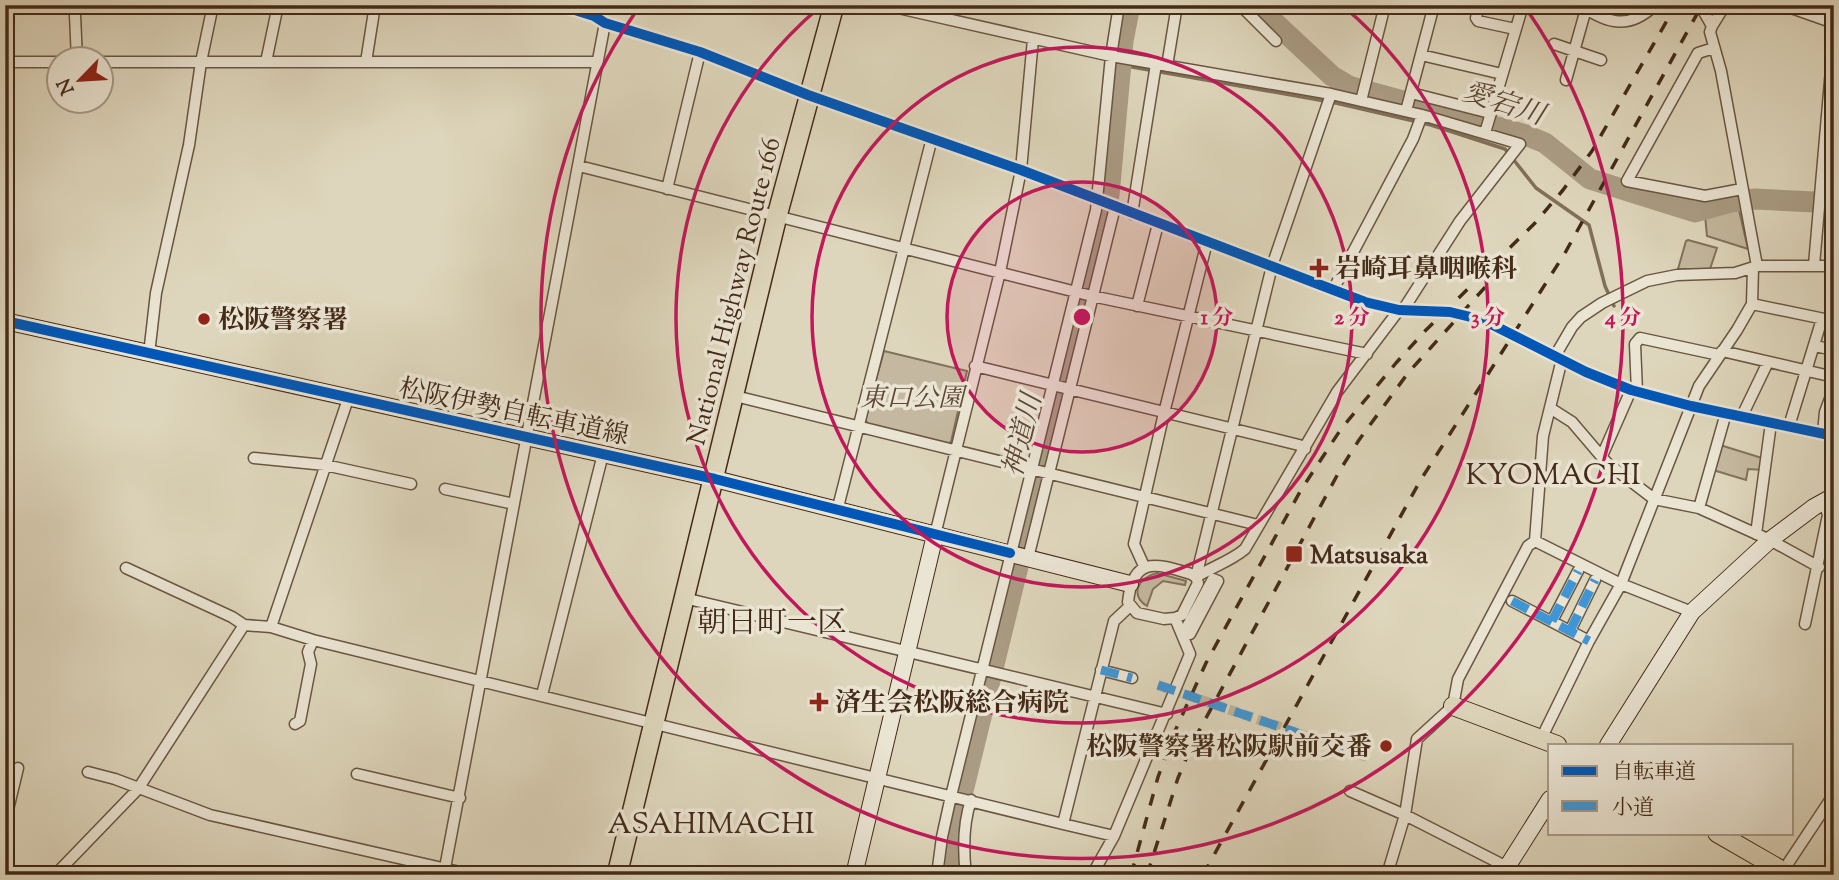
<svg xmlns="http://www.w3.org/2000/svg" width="1839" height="880" font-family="'Sorts Mill Goudy','Noto Serif JP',serif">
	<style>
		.green { fill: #c4b9a0; stroke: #84725c; stroke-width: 2 }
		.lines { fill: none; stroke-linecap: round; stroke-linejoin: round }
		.stream { stroke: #816f59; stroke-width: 3.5 }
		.river { stroke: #aa9c84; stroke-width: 21 }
		.street-tunnel { stroke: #bfb49b; stroke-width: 10; stroke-dasharray: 10 5; stroke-linecap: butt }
		.street-casing { stroke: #6a5641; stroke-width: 13 }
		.secondary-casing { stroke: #442b18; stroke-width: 18 }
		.primary-casing { stroke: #442b18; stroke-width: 20 }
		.highway-casing { stroke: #442b18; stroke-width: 22 }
		.street { stroke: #eae4d3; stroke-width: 10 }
		.secondary { stroke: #eae4d3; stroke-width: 16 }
		.primary { stroke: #ded6bc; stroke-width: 18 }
		.highway { stroke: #ded6bc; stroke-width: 19 }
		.rail { stroke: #442b18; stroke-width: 3.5; stroke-dasharray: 12 12; stroke-linecap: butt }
		.quiet { stroke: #4096d4; stroke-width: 9; stroke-dasharray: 18 9; stroke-linecap: butt }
		.cycleway-casing { stroke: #eae4d3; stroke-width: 15 }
		.cycleway { stroke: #0057b8; stroke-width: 10 }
		.ring { fill: none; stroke: #c2185b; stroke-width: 3.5 }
		.poi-dot { fill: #8f2418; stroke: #eae4d3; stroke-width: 2.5 }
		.labels { text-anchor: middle; stroke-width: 7; stroke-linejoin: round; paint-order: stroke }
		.poi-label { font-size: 26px; font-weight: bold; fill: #442b18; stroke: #eae4d3; text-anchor: start }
		.street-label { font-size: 26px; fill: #442b18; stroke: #eae4d3 }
		.park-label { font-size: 26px; font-style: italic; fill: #5e4733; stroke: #eae4d3 }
		.water-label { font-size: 28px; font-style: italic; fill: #5e4733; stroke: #eae4d3 }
		.quarter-label { font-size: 30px; fill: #442b18; stroke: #eae4d3 }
		.centre { fill: #c2185b; stroke: #eae4d3; stroke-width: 3.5 }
		.ring-label { font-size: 21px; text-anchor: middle; font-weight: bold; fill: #c2185b; stroke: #eae4d3; stroke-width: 7; stroke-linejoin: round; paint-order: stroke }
	</style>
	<rect width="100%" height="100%" fill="#ded6bc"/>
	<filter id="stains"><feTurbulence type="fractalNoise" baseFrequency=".00286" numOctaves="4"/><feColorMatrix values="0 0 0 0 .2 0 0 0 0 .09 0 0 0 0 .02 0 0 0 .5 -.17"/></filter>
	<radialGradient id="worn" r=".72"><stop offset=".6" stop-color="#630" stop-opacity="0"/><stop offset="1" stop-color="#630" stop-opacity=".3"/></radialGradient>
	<!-- green -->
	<path class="green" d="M1739 210 1748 249 1707 236 1705 215Z
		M1688 240 1717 248 1710 269H1678L1686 241Z
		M884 351 967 371 951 442 945 445 869 425 865 419Z
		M1720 445 1762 458V470L1748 469 1746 480 1713 470Z
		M1157 573 1186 581 1185 585 1163 581 1153 589 1147 606C1129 595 1139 577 1157 573Z"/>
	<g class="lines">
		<!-- stream -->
		<path class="stream" d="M1121 65 1336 103 1431 125 1505 149 1508 153
			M1513 159 1536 188 1589 225 1605 286 1614 306"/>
		<!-- river -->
		<path class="river" d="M1256 5 1332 76 1349 86 1523 134 1545 143 1590 179 1695 212 1735 201 1755 199 1834 203
			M956 875 954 842 963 791 1109 195 1123 41 1130 5"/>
		<!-- street-tunnel -->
		<path class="street-tunnel" d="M1158 685 1367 757"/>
		<!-- street casing -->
		<g class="street-casing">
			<path id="street" d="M559 5 594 16 605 23 700 52 808 95 1021 170 1365 302 1399 310 1450 312 1483 320 1586 372 1631 390 1691 406 1834 436
				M885 5 1111 56 1331 94 1422 115 1520 144 1460 221 1403 310
				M1240 5 1276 41
				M1479 5 1476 18 1478 21 1515 29
				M1580 5C1608 24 1629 30 1655 5
				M1700 5 1712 26 1710 32 1721 71 1757 266
				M1783 5 1834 23
				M1712 26 1725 5
				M1554 44 1601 60
				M1714 48 1698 53 1627 181 1705 196 1742 189
				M1421 55 1502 74
				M77 60 75 15 77 5
				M5 62H60
				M102 62H597
				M266 62 278 5
				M366 62 375 5
				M1167 66 1177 5
				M1566 80 1586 9
				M1411 93 1490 113
				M1361 101 1385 5
				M1406 111 1434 5
				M1485 133 1523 5
				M579 166 1092 296 1367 354
				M667 189 700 52
				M1132 214 1156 64
				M1814 265 1834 35
				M1333 290 1413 139 1422 115
				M1752 304 1834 321
				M1137 306 1158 224
				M1815 346 1834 350
				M1722 351 1834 377
				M149 354 156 293 189 145 201 62 213 5
				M1555 356 1572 327 1581 317 1602 303 1647 281 1677 275 1735 273 1757 266H1834
				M975 366 1299 445 1305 449
				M1637 392 1635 344 1640 338 1719 355
				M735 396 1258 525
				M1550 408 1572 422 1607 463 1654 499 1699 508 1770 540 1819 567
				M1742 416 1768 362
				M1789 426 1822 319
				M1823 433 1825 412 1834 388
				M1602 456 1631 390
				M254 458 325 465 411 484
				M445 489 514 504
				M1699 508 1726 413
				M837 511 932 138
				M1756 534 1771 423
				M935 535 1000 272 1021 170 1033 39
				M1535 541 1621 584 1692 612
				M1028 558 1115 207
				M1144 566 1134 544 1164 413 1207 242
				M126 568 232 617 244 625 271 627 313 640 1063 824 1114 621 1130 606
				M1196 577 1191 574C1155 563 1133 556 1128 602L1137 613 1164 619 1175 618 1182 615 1198 583 1196 577 1272 266 1331 94
				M1196 577C1212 567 1231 561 1245 549L1337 392 1399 310
				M1213 579 1218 581 1190 634 1187 627Z
				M684 598 1167 714
				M1512 601 1589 641
				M1552 621 1578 571
				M1805 624 1828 515 1824 502
				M271 627 348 399
				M1570 631 1595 580
				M1101 670 1132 678
				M542 695 603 454
				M295 724 300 721 311 664 308 652 313 640
				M1541 739 1589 641 1621 584 1699 386 1737 330 1752 304 1753 268
				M88 772 115 779 210 815 473 875
				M357 774 460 798
				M1350 791 1405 815 1507 867
				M5 822 18 768
				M1063 824 1114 836
				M445 868 605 23
				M1783 871 1834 794
				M55 875 138 789 244 625
				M937 875 942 837 951 796 1096 210 1111 56 1119 5
				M966 875C963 850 963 824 971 800
				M1092 875 1114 836 1190 654 1175 618
				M1387 875 1405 815 1417 739 1453 706 1458 679 1528 546 1535 541 1543 436 1562 359"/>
		</g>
		<!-- secondary casing -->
		<g class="secondary-casing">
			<path id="secondary" d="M5 321 715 479 1130 584
				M1608 745 1692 612 1770 540 1814 507 1834 496
				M5 870 14 875
				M854 875 935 535
				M1502 875 1550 799"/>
		</g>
		<!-- primary casing -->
		<g class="primary-casing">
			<path id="primary" d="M1453 706 1557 745
				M1717 833 1790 875"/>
		</g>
		<!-- highway casing -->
		<g class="highway-casing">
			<path id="highway" d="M617 875 777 216 834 5"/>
		</g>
		<!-- street -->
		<use href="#street" class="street"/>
		<!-- secondary -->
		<use href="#secondary" class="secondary"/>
		<!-- primary -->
		<use href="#primary" class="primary"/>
		<!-- highway -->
		<use href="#highway" class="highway"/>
		<!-- rail -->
		<path class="rail" d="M1131 875 1158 777 1175 731 1206 663 1301 490 1341 429 1396 363 1426 330 1535 223 1563 190 1592 151 1676 5
			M1147 875 1178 778 1193 742 1340 470 1359 440 1408 373 1496 275
			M1203 875 1420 481 1565 253 1702 5"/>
		<!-- quiet -->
		<path class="quiet" d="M1512 601 1589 641
			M1552 621 1578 571
			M1570 631 1595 580
			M1101 670 1132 678
			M1158 685 1367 757"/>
		<!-- cycleway casing -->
		<g class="cycleway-casing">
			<path id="cycleway" d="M559 5 594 16 605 23 700 52 808 95 1021 170 1365 302 1399 310 1450 312 1483 320 1586 372 1631 390 1691 406 1834 436
				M5 321 715 479 1010 553"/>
		</g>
		<!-- cycleway -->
		<use href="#cycleway" class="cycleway"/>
	</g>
	<!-- distance rings -->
	<circle cx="1082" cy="317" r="135" fill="#c2185b" fill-opacity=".12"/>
	<g class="ring">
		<circle cx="1082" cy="317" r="135"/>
		<circle cx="1082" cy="317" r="270"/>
		<path d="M1343 6A406 406 0 1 1 821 6"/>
		<path d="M1525 7A541 541 0 1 1 639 7"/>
	</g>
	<!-- markers -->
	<g class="poi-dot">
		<path d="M1315.5 257.5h7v7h7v7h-7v7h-7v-7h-7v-7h7z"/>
		<circle cx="204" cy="319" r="7"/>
		<rect x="1285" y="545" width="18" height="18" rx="3.5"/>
		<path d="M815.5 691.5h7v7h7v7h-7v7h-7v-7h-7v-7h7z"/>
		<circle cx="1386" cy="746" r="7"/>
	</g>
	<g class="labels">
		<!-- poi labels -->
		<g class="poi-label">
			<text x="1335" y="277">岩崎耳鼻咽喉科</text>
			<text x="218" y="328">松阪警察署</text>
			<text x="1310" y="563">Matsusaka</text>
			<text x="835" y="711">済生会松阪総合病院</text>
			<text x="1372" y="755" text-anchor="end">松阪警察署松阪駅前交番</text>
		</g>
		<!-- street labels -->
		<g class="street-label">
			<text transform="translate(733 291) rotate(-76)" y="9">National Highway Route 166</text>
			<text transform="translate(514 411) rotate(12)" y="9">松阪伊勢自転車道線</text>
		</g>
		<!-- park labels -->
		<g class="park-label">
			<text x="912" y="406">東口公園</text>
		</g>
		<!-- water labels -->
		<g class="water-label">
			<text transform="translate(1504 102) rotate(18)" y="10">愛宕川</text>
			<text transform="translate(1021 435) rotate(-76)" y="10">神道川</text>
		</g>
		<!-- quarter labels -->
		<g class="quarter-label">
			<text x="1553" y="484">KYOMACHI</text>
			<text x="772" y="632">朝日町一区</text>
			<text x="711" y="833">ASAHIMACHI</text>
		</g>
	</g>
	<circle cx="1082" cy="317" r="10" class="centre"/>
	<g class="ring-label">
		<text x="1217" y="324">1 分</text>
		<text x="1352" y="324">2 分</text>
		<text x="1488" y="324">3 分</text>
		<text x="1623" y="324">4 分</text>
	</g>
	<!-- margin -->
	<rect width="1839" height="880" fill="none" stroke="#ded6bc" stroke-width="28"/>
	<rect x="7" y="7" width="1825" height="866" fill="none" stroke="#442b18" stroke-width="3.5"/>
	<rect x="14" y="14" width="1811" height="852" fill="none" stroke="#442b18" stroke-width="2"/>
	<!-- legend -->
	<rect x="1548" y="744" width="245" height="91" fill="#eae4d3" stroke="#a89a88" stroke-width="2"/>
	<rect x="1562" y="766" width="35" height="10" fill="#0057b8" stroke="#a89a88" stroke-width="2"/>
	<text x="1612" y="778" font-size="21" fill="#442b18">自転車道</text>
	<rect x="1562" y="801" width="35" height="10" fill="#4096d4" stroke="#a89a88" stroke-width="2"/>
	<text x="1612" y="814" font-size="21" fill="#442b18">小道</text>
	<!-- north arrow -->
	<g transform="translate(80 80) rotate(245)"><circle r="33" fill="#eae4d3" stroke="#a89a88" stroke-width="2"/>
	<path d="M0-5L12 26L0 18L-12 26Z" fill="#8f2418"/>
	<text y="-10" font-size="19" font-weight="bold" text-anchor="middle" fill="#442b18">N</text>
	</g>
	<rect width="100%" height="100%" filter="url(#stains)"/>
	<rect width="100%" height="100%" fill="url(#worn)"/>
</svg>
